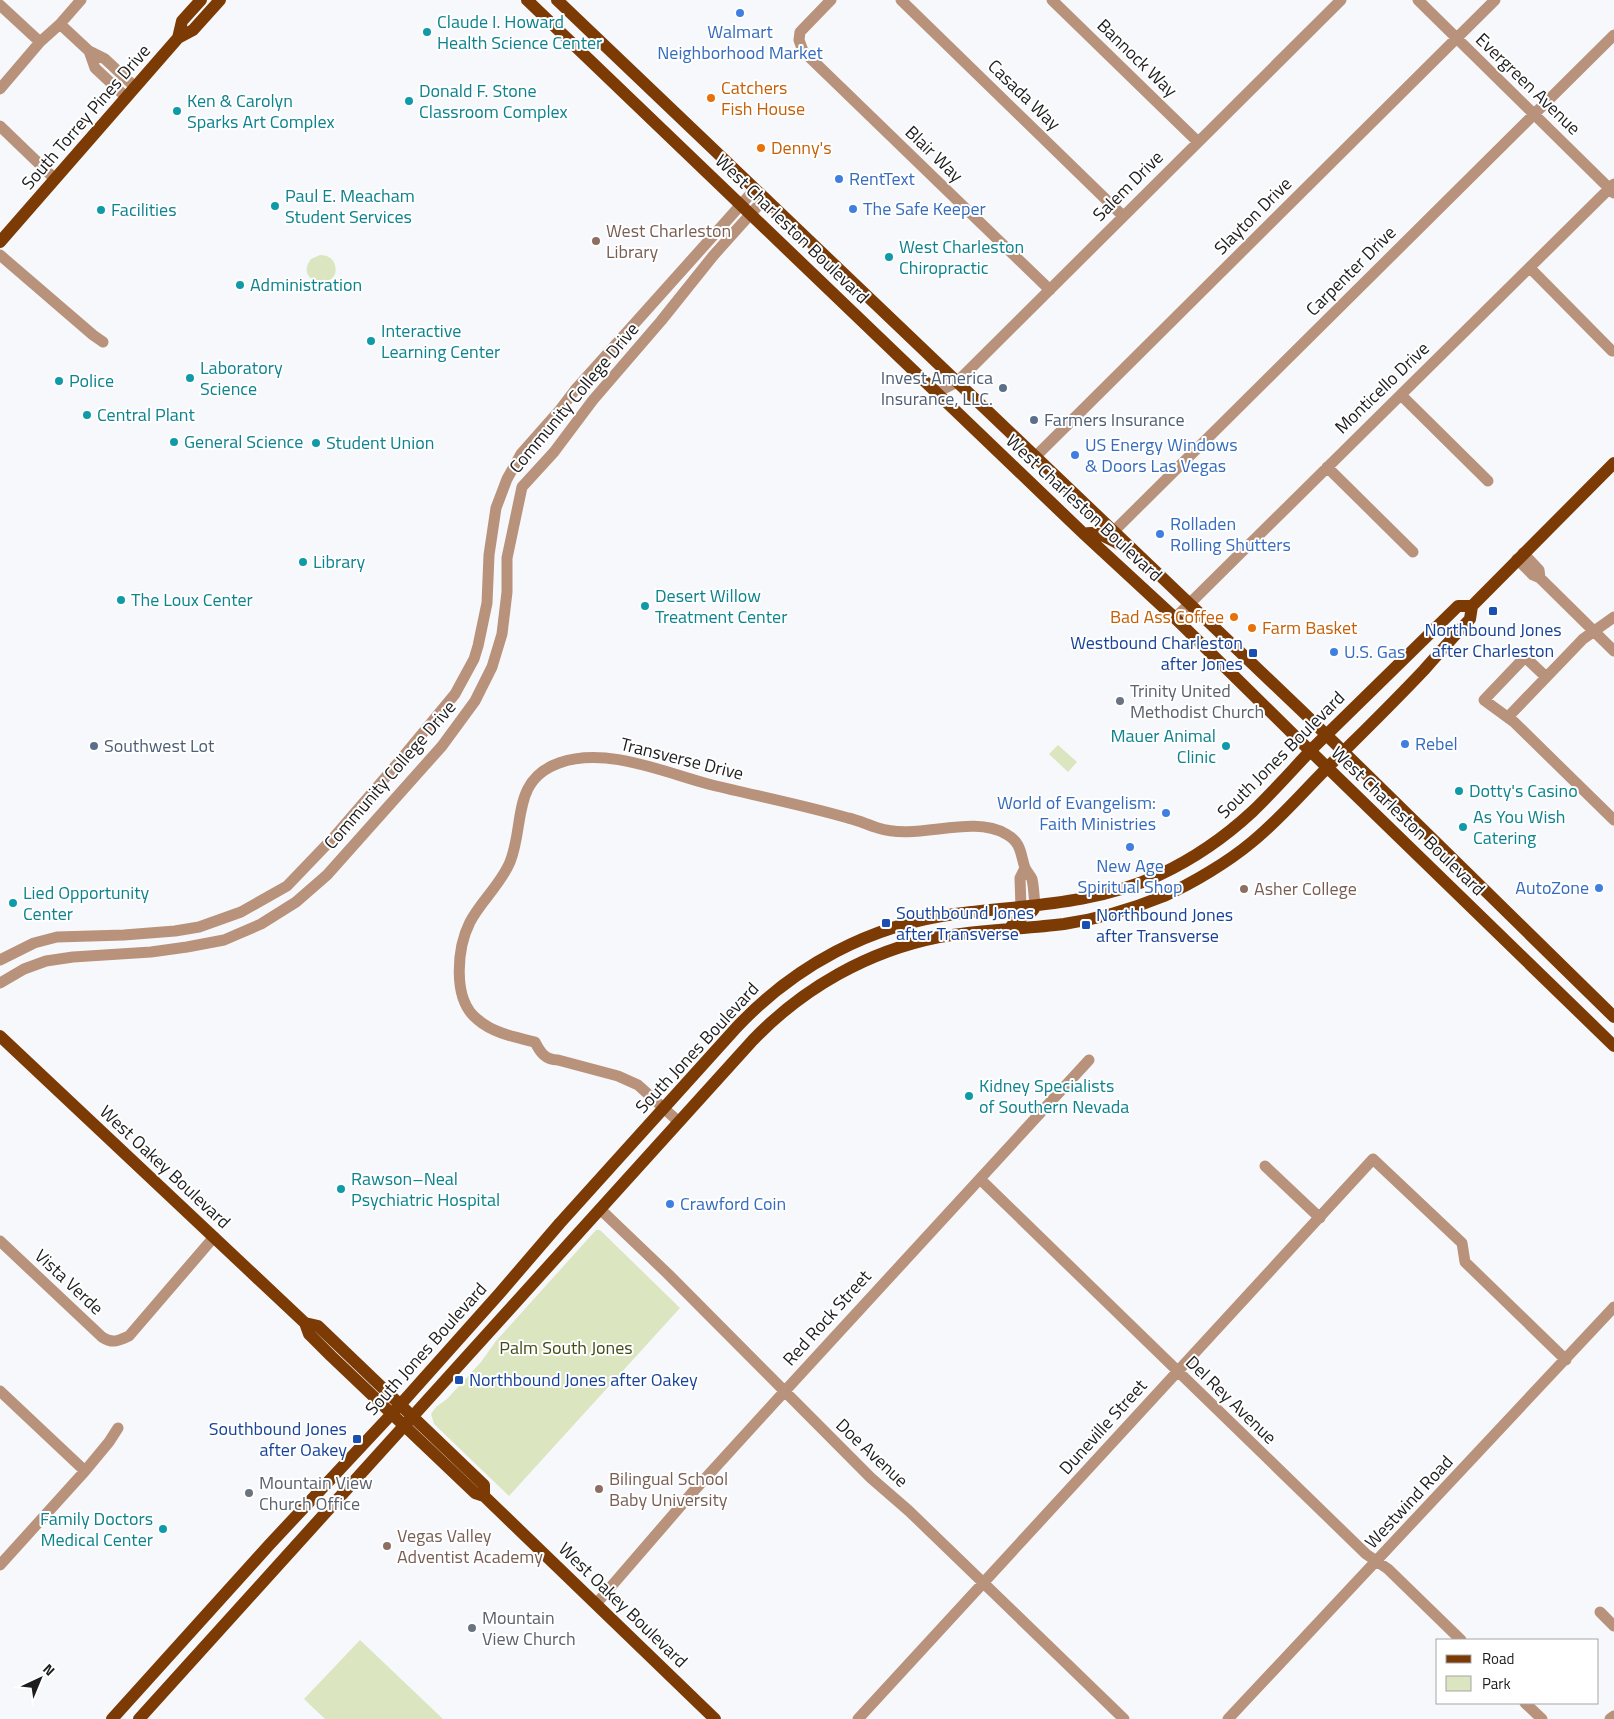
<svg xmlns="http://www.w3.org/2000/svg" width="1614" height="1719" font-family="'Titillium Web',sans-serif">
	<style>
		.green { fill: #dbe5bf }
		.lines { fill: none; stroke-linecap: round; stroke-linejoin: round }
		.minor { stroke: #b8927b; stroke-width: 11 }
		.major { stroke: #7c3b04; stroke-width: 12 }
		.shop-dot { fill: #3f7fe0; stroke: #fff; stroke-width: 2 }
		.culture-dot { fill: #0f9aa8; stroke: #fff; stroke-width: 2 }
		.food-dot { fill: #e8710a; stroke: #fff; stroke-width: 2 }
		.education-dot { fill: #8d6e63; stroke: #fff; stroke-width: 2 }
		.service-dot { fill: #5c6f8a; stroke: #fff; stroke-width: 2 }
		.transit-dot { fill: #1a4fb4; stroke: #fff; stroke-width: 2 }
		.worship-dot { fill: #6b7280; stroke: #fff; stroke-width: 2 }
		.labels { text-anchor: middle; stroke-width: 4; stroke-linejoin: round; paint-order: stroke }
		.culture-label { font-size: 18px; fill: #0d838f; stroke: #fff; text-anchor: start }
		.shop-label { font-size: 18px; fill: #366cbe; stroke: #fff; text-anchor: start }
		.street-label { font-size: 18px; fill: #1d1d1f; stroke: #fff }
		.food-label { font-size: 18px; fill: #c56008; stroke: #fff; text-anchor: start }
		.education-label { font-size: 18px; fill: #785e54; stroke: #fff; text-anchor: start }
		.service-label { font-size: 18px; fill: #4e5e75; stroke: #fff; text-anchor: start }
		.transit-label { font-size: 18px; fill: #164399; stroke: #fff; text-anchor: start }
		.worship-label { font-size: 18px; fill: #5b616d; stroke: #fff; text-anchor: start }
		.park-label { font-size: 18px; fill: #424c17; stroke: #fff }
	</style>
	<rect width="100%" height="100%" fill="#f7f8fc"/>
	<!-- green -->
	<path class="green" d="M320 255C327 255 333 258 335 265 342 291 292 285 311 259Z
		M1058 745 1077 762 1068 772 1049 754Z
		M596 1230H600L680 1308 509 1496 434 1424 431 1414 436 1407 447 1399 481 1362 496 1341Z
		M360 1640 443 1719H325L304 1699Z"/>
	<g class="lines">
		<!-- minor -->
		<path class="minor" d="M831 0 800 32 799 40 803 51 1050 290
			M901 0 1123 216
			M1052 0 1198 142
			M1418 0 1614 193
			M0 5 40 42 60 24 81 0
			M60 24 89 51 105 59 135 87
			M89 51 95 68 126 97
			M0 89 40 42
			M0 126 55 179
			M0 255 93 335 103 342
			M1530 268 1612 351
			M937 392 957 382 963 376 1341 0
			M1401 395 1488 481
			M1035 457 1495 0
			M1327 467 1413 552
			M1113 532 1614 35
			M1523 553 1539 570 1540 578
			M1517 559 1533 575 1540 578 1614 651
			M1175 618 1614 184
			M1545 676 1525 657 1484 700 1514 722 1614 820
			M1508 717 1583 639 1614 617
			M1021 908 1020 878 1025 868
			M0 960 34 943 57 937 124 935 175 931 199 927 241 912 287 886 334 837 397 764 455 694 474 659 478 646 487 603 489 555 496 508 507 479 521 454 559 411 575 390 755 189
			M0 983 24 969 46 961 73 957 151 952 187 947 224 940 261 924 296 902 327 875 442 746 475 701 492 667 502 634 507 592V558L522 487 554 452 593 400 661 321 713 256 765 198
			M679 1122 638 1085 618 1076 558 1060C545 1060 540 1052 535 1042 514 1037 493 1033 477 1019 452 999 457 948 470 922 481 901 501 884 510 862 525 825 511 780 559 763 607 746 665 773 712 785 757 796 803 805 848 818 858 820 868 825 878 828 918 841 971 814 1006 834 1022 843 1020 853 1025 868 1027 872 1030 875 1032 879 1034 888 1034 898 1035 906
			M1265 1166 1320 1218
			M981 1180 1366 1554 1388 1569 1461 1640
			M600 1209 668 1274 871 1478 909 1511 1124 1719
			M0 1241 102 1337C113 1344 118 1341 129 1336L214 1237
			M0 1391 85 1471
			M0 1565 85 1471 109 1442 118 1428
			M596 1604 691 1494 784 1392 1089 1060
			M1600 1612 1614 1626
			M1525 1703 1542 1719
			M858 1719 1373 1159 1462 1243 1465 1262 1566 1360
			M1228 1719 1614 1307
			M1610 1719 1614 1716"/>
		<!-- major -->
		<path class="major" d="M527 0 1084 534 1175 618 1298 739 1614 1046
			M557 0 1304 713 1614 1017
			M178 38 182 21 201 0
			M0 242 178 38 193 30 220 0
			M1084 534C1097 530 1108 538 1119 544
			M1009 929C1012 926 1015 921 1018 919 1024 914 1032 916 1035 906
			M0 1036 305 1323 309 1334 331 1356 475 1493 484 1496 715 1719
			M305 1323 318 1326 484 1485V1496
			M112 1719 270 1544 400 1405 499 1294 560 1223 736 1028C794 966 870 925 955 914 1024 905 1094 905 1159 875 1193 859 1225 837 1252 812 1274 791 1294 768 1315 746 1363 699 1410 653 1458 606H1472
			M139 1719 753 1040C803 988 868 951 939 937 980 930 1023 929 1064 924 1098 919 1132 909 1164 896 1193 883 1228 862 1252 842 1279 820 1302 793 1326 769 1359 736 1392 704 1424 670 1439 653 1454 636 1470 619L1472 606 1614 463"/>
	</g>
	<!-- markers -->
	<g class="shop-dot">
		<circle cx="740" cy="13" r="5"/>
		<circle cx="839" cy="179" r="5"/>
		<circle cx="853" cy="209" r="5"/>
		<circle cx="1075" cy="455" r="5"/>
		<circle cx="1160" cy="534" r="5"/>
		<circle cx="1334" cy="652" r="5"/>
		<circle cx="1405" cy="744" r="5"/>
		<circle cx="1166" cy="813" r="5"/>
		<circle cx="1130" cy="847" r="5"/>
		<circle cx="1599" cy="888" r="5"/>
		<circle cx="670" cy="1204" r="5"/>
	</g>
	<g class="culture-dot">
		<circle cx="427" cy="32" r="5"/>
		<circle cx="409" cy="101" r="5"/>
		<circle cx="177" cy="111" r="5"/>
		<circle cx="275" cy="206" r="5"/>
		<circle cx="101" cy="210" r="5"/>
		<circle cx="889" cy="257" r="5"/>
		<circle cx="240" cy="285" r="5"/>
		<circle cx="371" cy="341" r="5"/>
		<circle cx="190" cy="378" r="5"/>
		<circle cx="59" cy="381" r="5"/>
		<circle cx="87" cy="415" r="5"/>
		<circle cx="174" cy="442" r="5"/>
		<circle cx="316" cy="443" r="5"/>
		<circle cx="303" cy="562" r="5"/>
		<circle cx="121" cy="600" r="5"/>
		<circle cx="645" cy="606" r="5"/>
		<circle cx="1226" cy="746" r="5"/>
		<circle cx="1459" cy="791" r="5"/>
		<circle cx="1463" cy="827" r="5"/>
		<circle cx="13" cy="903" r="5"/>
		<circle cx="969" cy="1096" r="5"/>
		<circle cx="341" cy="1189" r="5"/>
		<circle cx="163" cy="1529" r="5"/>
	</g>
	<g class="food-dot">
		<circle cx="711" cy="98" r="5"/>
		<circle cx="761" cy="148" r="5"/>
		<circle cx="1234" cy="617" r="5"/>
		<circle cx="1252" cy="628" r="5"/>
	</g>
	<g class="education-dot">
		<circle cx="596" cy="241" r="5"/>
		<circle cx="1244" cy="889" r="5"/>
		<circle cx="599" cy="1489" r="5"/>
		<circle cx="387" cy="1546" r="5"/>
	</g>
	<g class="service-dot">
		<circle cx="1003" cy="388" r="5"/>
		<circle cx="1034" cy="420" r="5"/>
		<circle cx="94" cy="746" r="5"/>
	</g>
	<g class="transit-dot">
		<rect x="1488" y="606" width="10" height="10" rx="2.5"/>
		<rect x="1248" y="648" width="10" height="10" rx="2.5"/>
		<rect x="881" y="918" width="10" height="10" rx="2.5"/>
		<rect x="1081" y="920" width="10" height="10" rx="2.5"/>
		<rect x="454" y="1375" width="10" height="10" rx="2.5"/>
		<rect x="352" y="1434" width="10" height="10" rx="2.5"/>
	</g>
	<g class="worship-dot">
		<circle cx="1120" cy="701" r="5"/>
		<circle cx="249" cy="1493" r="5"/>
		<circle cx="472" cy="1628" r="5"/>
	</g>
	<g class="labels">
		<!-- culture labels -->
		<g class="culture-label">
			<text x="437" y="28">Claude I. Howard<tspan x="437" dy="21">Health Science Center</tspan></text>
			<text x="419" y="97">Donald F. Stone<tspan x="419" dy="21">Classroom Complex</tspan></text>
			<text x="187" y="107">Ken &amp; Carolyn<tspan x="187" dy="21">Sparks Art Complex</tspan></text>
			<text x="285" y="202">Paul E. Meacham<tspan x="285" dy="21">Student Services</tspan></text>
			<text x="111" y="216">Facilities</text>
			<text x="899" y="253">West Charleston<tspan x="899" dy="21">Chiropractic</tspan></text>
			<text x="250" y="291">Administration</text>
			<text x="381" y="337">Interactive<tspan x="381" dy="21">Learning Center</tspan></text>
			<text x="200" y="374">Laboratory<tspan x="200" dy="21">Science</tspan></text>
			<text x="69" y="387">Police</text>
			<text x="97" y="421">Central Plant</text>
			<text x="184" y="448">General Science</text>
			<text x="326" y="449">Student Union</text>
			<text x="313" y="568">Library</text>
			<text x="655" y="602">Desert Willow<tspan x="655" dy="21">Treatment Center</tspan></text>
			<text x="131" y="606">The Loux Center</text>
			<text x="1216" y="742" text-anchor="end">Mauer Animal<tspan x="1216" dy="21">Clinic</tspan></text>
			<text x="1469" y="797">Dotty's Casino</text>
			<text x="1473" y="823">As You Wish<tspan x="1473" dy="21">Catering</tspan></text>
			<text x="23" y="899">Lied Opportunity<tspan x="23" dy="21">Center</tspan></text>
			<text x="979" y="1092">Kidney Specialists<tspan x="979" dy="21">of Southern Nevada</tspan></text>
			<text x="351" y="1185">Rawson–Neal<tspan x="351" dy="21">Psychiatric Hospital</tspan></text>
			<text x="153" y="1525" text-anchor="end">Family Doctors<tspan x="153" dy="21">Medical Center</tspan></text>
		</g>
		<!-- shop labels -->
		<g class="shop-label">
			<text x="740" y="38" text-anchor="middle">Walmart<tspan x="740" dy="21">Neighborhood Market</tspan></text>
			<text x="849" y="185">RentText</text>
			<text x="863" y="215">The Safe Keeper</text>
			<text x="1085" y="451">US Energy Windows<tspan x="1085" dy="21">&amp; Doors Las Vegas</tspan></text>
			<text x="1170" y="530">Rolladen<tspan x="1170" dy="21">Rolling Shutters</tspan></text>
			<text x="1344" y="658">U.S. Gas</text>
			<text x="1415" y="750">Rebel</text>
			<text x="1156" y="809" text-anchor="end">World of Evangelism:<tspan x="1156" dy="21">Faith Ministries</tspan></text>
			<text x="1130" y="872" text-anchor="middle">New Age<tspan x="1130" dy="21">Spiritual Shop</tspan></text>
			<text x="1589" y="894" text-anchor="end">AutoZone</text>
			<text x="680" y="1210">Crawford Coin</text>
		</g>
		<!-- street labels -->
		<g class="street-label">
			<text transform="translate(1137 58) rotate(44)" y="6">Bannock Way</text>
			<text transform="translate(1528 84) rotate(44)" y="6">Evergreen Avenue</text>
			<text transform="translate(1024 95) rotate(44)" y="6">Casada Way</text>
			<text transform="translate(86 117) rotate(-49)" y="6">South Torrey Pines Drive</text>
			<text transform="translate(934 154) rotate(44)" y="6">Blair Way</text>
			<text transform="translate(1128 186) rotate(-45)" y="6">Salem Drive</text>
			<text transform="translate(1253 216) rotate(-45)" y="6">Slayton Drive</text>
			<text transform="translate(792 229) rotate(44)" y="6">West Charleston Boulevard</text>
			<text transform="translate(1351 271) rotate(-45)" y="6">Carpenter Drive</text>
			<text transform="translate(1382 388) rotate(-44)" y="6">Monticello Drive</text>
			<text transform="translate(574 398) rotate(-50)" y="6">Community College Drive</text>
			<text transform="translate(1084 508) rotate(43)" y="6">West Charleston Boulevard</text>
			<text transform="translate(1281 755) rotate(-45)" y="6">South Jones Boulevard</text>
			<text transform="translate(682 759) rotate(14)" y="6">Transverse Drive</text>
			<text transform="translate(390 775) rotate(-49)" y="6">Community College Drive</text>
			<text transform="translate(1408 821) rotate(44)" y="6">West Charleston Boulevard</text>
			<text transform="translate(697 1048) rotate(-47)" y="6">South Jones Boulevard</text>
			<text transform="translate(165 1167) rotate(43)" y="6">West Oakey Boulevard</text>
			<text transform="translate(69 1282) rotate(43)" y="6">Vista Verde</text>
			<text transform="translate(827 1318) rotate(-48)" y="6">Red Rock Street</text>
			<text transform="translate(426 1349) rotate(-48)" y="6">South Jones Boulevard</text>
			<text transform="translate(1231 1400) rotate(44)" y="6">Del Rey Avenue</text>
			<text transform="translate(1103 1427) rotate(-48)" y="6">Duneville Street</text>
			<text transform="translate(872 1453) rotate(43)" y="6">Doe Avenue</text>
			<text transform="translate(1409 1502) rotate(-47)" y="6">Westwind Road</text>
			<text transform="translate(623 1605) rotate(44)" y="6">West Oakey Boulevard</text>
		</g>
		<!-- food labels -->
		<g class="food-label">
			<text x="721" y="94">Catchers<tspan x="721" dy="21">Fish House</tspan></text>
			<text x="771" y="154">Denny's</text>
			<text x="1224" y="623" text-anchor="end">Bad Ass Coffee</text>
			<text x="1262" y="634">Farm Basket</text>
		</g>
		<!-- education labels -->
		<g class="education-label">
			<text x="606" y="237">West Charleston<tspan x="606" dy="21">Library</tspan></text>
			<text x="1254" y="895">Asher College</text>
			<text x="609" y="1485">Bilingual School<tspan x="609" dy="21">Baby University</tspan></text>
			<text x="397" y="1542">Vegas Valley<tspan x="397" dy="21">Adventist Academy</tspan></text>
		</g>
		<!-- service labels -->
		<g class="service-label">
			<text x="993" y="384" text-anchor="end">Invest America<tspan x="993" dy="21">Insurance, LLC.</tspan></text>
			<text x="1044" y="426">Farmers Insurance</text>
			<text x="104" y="752">Southwest Lot</text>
		</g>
		<!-- transit labels -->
		<g class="transit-label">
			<text x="1493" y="636" text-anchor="middle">Northbound Jones<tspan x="1493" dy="21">after Charleston</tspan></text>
			<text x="1243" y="649" text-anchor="end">Westbound Charleston<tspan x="1243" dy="21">after Jones</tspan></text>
			<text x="896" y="919">Southbound Jones<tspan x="896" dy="21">after Transverse</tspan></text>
			<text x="1096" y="921">Northbound Jones<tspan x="1096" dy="21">after Transverse</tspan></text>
			<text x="469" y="1386">Northbound Jones after Oakey</text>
			<text x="347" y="1435" text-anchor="end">Southbound Jones<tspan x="347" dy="21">after Oakey</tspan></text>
		</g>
		<!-- worship labels -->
		<g class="worship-label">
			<text x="1130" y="697">Trinity United<tspan x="1130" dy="21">Methodist Church</tspan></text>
			<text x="259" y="1489">Mountain View<tspan x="259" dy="21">Church Office</tspan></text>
			<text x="482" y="1624">Mountain<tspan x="482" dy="21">View Church</tspan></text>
		</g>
		<!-- park labels -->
		<g class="park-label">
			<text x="566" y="1354">Palm South Jones</text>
		</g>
	</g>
	<!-- legend -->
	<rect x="1436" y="1639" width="162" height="65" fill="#ffffff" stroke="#a5a5a5"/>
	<rect x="1446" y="1655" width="25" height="8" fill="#7c3b04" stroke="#a5a5a5"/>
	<text x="1482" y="1664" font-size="15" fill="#1d1d1f">Road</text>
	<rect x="1446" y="1676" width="25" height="15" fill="#dbe5bf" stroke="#a5a5a5"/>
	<text x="1482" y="1689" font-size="15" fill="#1d1d1f">Park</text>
	<!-- north arrow -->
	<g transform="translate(40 1679) rotate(44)" stroke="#ffffff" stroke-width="4" paint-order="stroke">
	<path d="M0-4L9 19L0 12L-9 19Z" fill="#1d1d1f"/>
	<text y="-8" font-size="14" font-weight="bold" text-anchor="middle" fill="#1d1d1f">N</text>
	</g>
</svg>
